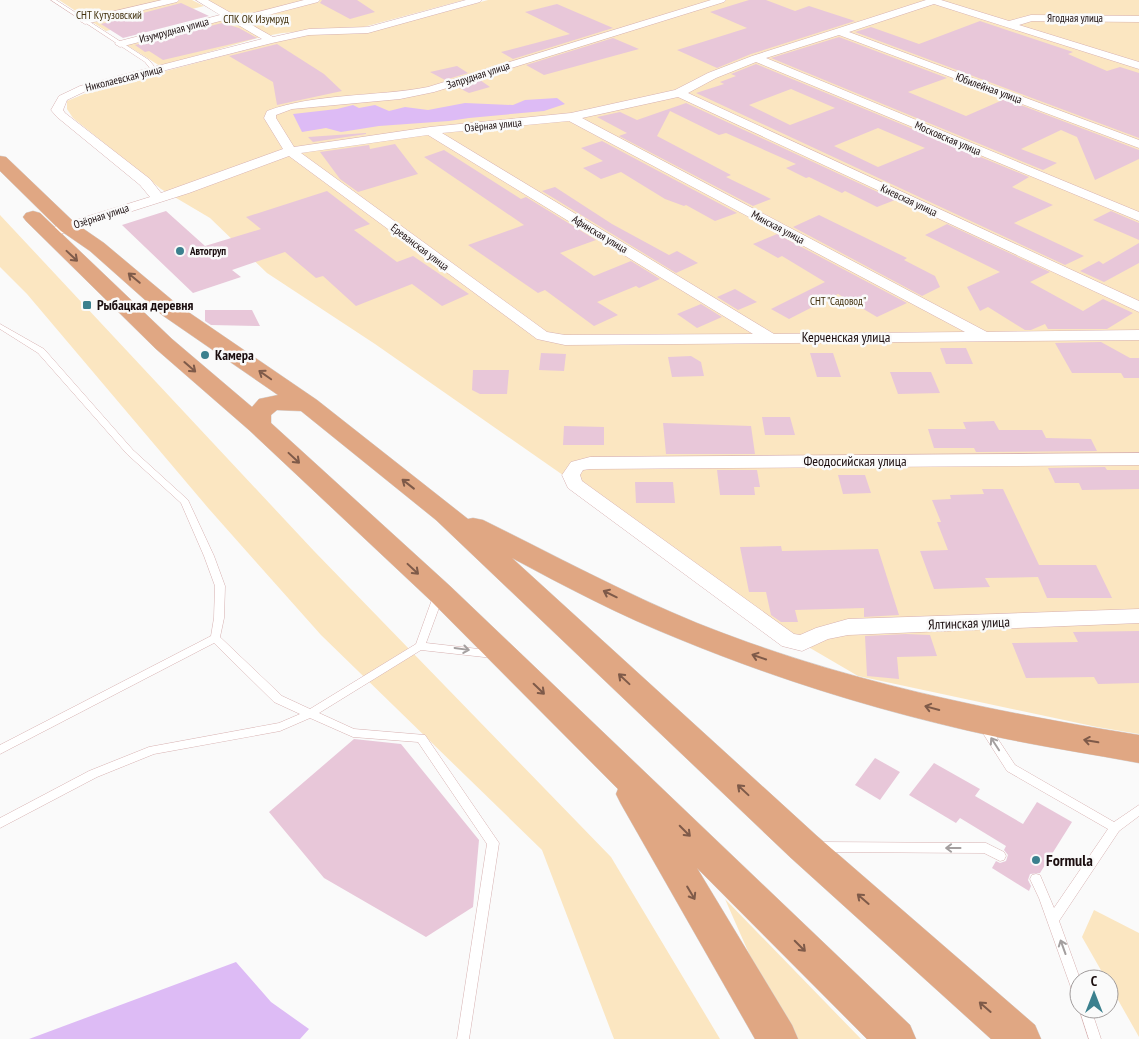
<svg xmlns="http://www.w3.org/2000/svg" width="1139" height="1039" font-family="'PT Sans Narrow',sans-serif">
	<style>
		.green { fill: #fbe6c1 }
		.water { fill: #ddbbf5 }
		.building { fill: #e8c7d9; fill-rule: evenodd }
		.lines { fill: none; stroke-linecap: round; stroke-linejoin: round }
		.lane-casing { stroke: #d7b1b1; stroke-width: 1 }
		.street-casing { stroke: #d7b1b1; stroke-width: 1 }
		.primary-casing { stroke: #d6d4d4; stroke-width: 1 }
		.lane { fill: #fff; fill-rule: evenodd }
		.street { fill: #fff; fill-rule: evenodd }
		.primary { fill: #e0a783; fill-rule: evenodd }
		.oneway { stroke: #7e5a49 }
		.oneway2 { stroke: #a49f9f }
		.poi-dot { fill: #3b808e; stroke: #fafafa; stroke-width: 2 }
		.labels { text-anchor: middle; stroke-width: 5; stroke-linejoin: round; paint-order: stroke }
		.far-park-label { font-size: 11px; fill: #41300c; stroke: #fafafa }
		.far-street-label { font-size: 11px; fill: #1b0e0f; stroke: #fafafa }
		.far-poi-label { font-size: 11px; font-weight: bold; fill: #1b0e0f; stroke: #fafafa; text-anchor: start }
		.poi-label { font-size: 14px; font-weight: bold; fill: #1b0e0f; stroke: #fafafa; text-anchor: start }
		.street-label { font-size: 14px; fill: #1b0e0f; stroke: #fafafa }
		.near-poi-label { font-size: 16px; font-weight: bold; fill: #1b0e0f; stroke: #fafafa; text-anchor: start }
	</style>
	<rect width="100%" height="100%" fill="#fafafa"/>
	<!-- green -->
	<path class="green" d="M59 0H192L204 6 106 31Z
		M207 0H464L360 28 282 33 261 37 160 66 125 44 235 16Z
		M488 0H1139V734L1097 727 858 676 781 631 613 510 375 344 267 273 210 218 161 189 73 118 67 109V101L94 90 291 38 308 34 367 33Z
		M0 215 314 551 611 857 720 1039H614L542 850 321 635 209 509 27 294 0 267Z
		M725 899 861 1039H796L758 974Z
		M1094 910 1139 933V1037L1109 984V979H1106L1082 937Z"/>
	<!-- water -->
	<path class="water" d="M557 98 565 104 544 111 469 118 449 121 379 126 341 132 326 128 302 132 293 114 337 109 353 105 359 108 375 105 389 111 405 107 428 110 465 103 513 105 525 100Z
		M236 962 271 1002 309 1029 300 1039H29Z"/>
	<!-- building -->
	<path class="building" d="M322 0H357L375 12 350 19 320 3Z
		M749 0H766L795 11 809 6 855 21 751 54 717 68 677 50 747 28 710 12Z
		M181 3 209 16 123 38 101 24Z
		M557 4 613 28 513 59 501 52 570 34 525 12Z
		M980 21 1073 52 1068 54 1107 71 1120 67 1139 73V138L855 32 871 27 919 44Z
		M222 23 239 28 257 38 163 60 149 51 145 52 135 45Z
		M839 37 947 78 908 92 966 116 1005 99 1139 150V159L1095 180 1077 137 1061 130 1021 149 1057 163 1043 170 771 58Z
		M613 38 639 49 544 75 526 65Z
		M277 44 324 74 342 91 277 105 273 82 229 56Z
		M756 64 1029 177 1012 187 1053 205 1014 223 1084 256 1065 265 696 93 724 84 720 82 736 76 731 74ZM791 89 835 108 790 125 749 105ZM878 128 925 148 878 167 834 146Z
		M457 66 468 73 445 80 430 72Z
		M480 80 490 87 469 93 457 87Z
		M686 103 895 200 877 207 845 191 842 193 809 177 806 178 786 168 796 164 726 133 719 135 670 111 657 136 731 175 726 177 771 199 753 206 619 136 627 133 597 117 620 112 637 120Z
		M366 133V134L313 142 308 137Z
		M602 141 737 213 715 221 686 205 684 206 665 199 621 172 601 179 583 168 603 161 581 148Z
		M395 144 418 174 358 192 340 179 320 152 369 145 370 149Z
		M444 150 521 199 526 197 596 240 560 253 594 276 631 261 660 279 639 288 636 286 597 302 618 315 594 326 545 290 538 293 468 245 524 225 424 157Z
		M555 187 612 224 669 255 677 251 698 263 676 273 542 191Z
		M327 191 370 224 354 230 397 262 413 256 469 294 442 306 412 284 356 306 323 276 316 278 285 252 232 270 241 277 193 293 122 225 166 211 205 246 261 229 246 217Z
		M1111 211 1139 223V240L1093 220Z
		M819 215 907 258 904 260 935 276 940 287 922 296 793 227Z
		M947 224 1050 272 1030 282 1083 311 1103 299 1133 313 1107 329H1048L1045 324 1031 330H1025L988 307 980 311 967 287 1000 272 925 235Z
		M777 234 907 303 877 317 838 294 789 319 771 309 825 282 782 256 778 258 753 244Z
		M1139 243V263L1104 282 1080 271 1099 261 1103 264Z
		M735 289 757 302 738 310 717 297Z
		M701 304 722 317 697 328 677 314Z
		M205 310H252L260 326 211 325 205 321Z
		M1101 342 1130 358H1139V378H1124L1121 373H1072L1055 343Z
		M940 348H966L973 364H946Z
		M541 353 566 354 564 371 539 370Z
		M810 353H833L841 377H817Z
		M691 356 701 362 704 376 672 377 668 357Z
		M473 370H509L507 394H480L472 390Z
		M890 372H931L940 393 898 394Z
		M762 417H790L795 435H765Z
		M994 421 999 430H1042L1046 438 1091 439 1097 451 976 452 974 448H934L928 429H966L963 422Z
		M663 423 751 426 755 454H666Z
		M564 426 604 427V445H563Z
		M1105 467 1107 470H1139V489L1082 490 1079 483H1055L1048 468Z
		M717 470H757L760 487H754L755 495H720Z
		M838 475H865L871 493 843 494Z
		M635 482H673L675 503H636Z
		M982 489H1003L1039 565H1096L1112 598H1047L1038 577 985 578 990 587 934 589 920 551 948 550 937 522H941L932 500 951 499 950 495 984 494Z
		M781 546 782 551 878 549 899 615 864 617V608L795 610 798 622H781L771 615 766 592H749L740 547Z
		M1139 631V683L1098 684 1094 677 1026 678 1012 643 1078 642 1073 632Z
		M906 634 930 635 937 656 897 657 899 679 867 676 865 636Z
		M354 739 401 744 479 840 473 907 426 937 324 878 269 812Z
		M875 758 900 772 880 800 855 785Z
		M934 763 980 789 975 796 1023 824 1037 802 1072 822 1040 873 1030 874 1028 880 1031 886 1029 891 992 868 996 861 1000 863 1006 861 1008 855 1004 850 1006 846 960 818 956 823 909 795Z"/>
	<g class="lines">
		<!-- lane casing -->
		<g class="lane-casing">
			<path id="lane" d="M51 0H56L149 60 158 71 153 72 145 62Z
				M0 324 44 349 133 450 188 500 214 556 225 586 224 618 220 637 282 696 310 709 416 644 434 594 436 592H442L444 594 426 643 496 651 498 654 496 657 493 658 421 650 319 713 354 729 425 735 499 843 469 1039H457L487 844 418 742 353 737 310 718 280 731 154 754 97 777 0 828V818L89 771 149 747 279 723 300 714 274 702 214 643 0 754V745L211 636 214 618 215 586 204 556 181 503 127 454 38 353 0 329Z
				M984 723 988 724 1015 765 1114 822 1139 805V816L1119 831 1059 921 1080 979H1079V999L1075 997 1073 993 1039 898 1030 879 1032 875 1036 874 1040 875 1054 908 1108 829 1007 771 979 727 980 724Z
				M820 842 986 843 1004 852 1006 856 1004 860 1000 861 984 853 820 852 816 851 814 847 816 843Z
				M1079 1008 1091 1009 1101 1039H1089Z"/>
		</g>
		<!-- street casing -->
		<g class="street-casing">
			<path id="street" d="M162 0H179L177 2 85 24 80 21 81 19Z
				M196 0H208L238 17 304 0H320L318 2 245 21 273 37 309 29 368 27 466 0H482L480 2 368 33 309 35 272 43 88 90 67 100 63 110 65 113 150 179 161 193 283 149 264 118 267 111C315 93 376 97 428 87L711 0H726L724 2 434 92 400 99 292 109 276 115V118L294 147 430 127 571 113 675 90 708 73 752 56 926 0H941L1009 21 1031 15 1139 16V22L1032 21 1019 25 1139 62V69L934 4 849 32 1139 140V148L839 35 766 58 1139 212V221L756 62 716 78 688 93 1139 301V312L678 97 582 118 987 332 1139 330V340L565 345 537 339 289 156 189 193 57 235H47L45 232 47 229 150 197 140 185 57 117 51 110 59 96 80 86 262 39 228 19 120 47 115 44 116 42 220 15ZM569 121 965 332 774 334 442 133ZM428 135 753 334 565 335 547 332 301 153Z
				M1139 453V465L590 469 583 470 580 475 582 481 794 634 800 635 816 628 848 619 1139 609V623L848 635 828 639 802 651 782 646 568 488 562 475 571 462 590 457Z"/>
		</g>
		<!-- primary casing -->
		<g class="primary-casing">
			<path id="primary" d="M0 156 6 157 75 223 104 243 178 305 317 400 468 519 473 518 483 520C554 555 624 593 697 623 839 680 989 711 1139 735V763C1092 754 1044 747 997 737 889 714 781 681 679 639 621 616 566 587 512 558L817 836 1035 1025 1041 1039H991L791 858 436 520 301 411 277 410 271 415V423L450 586 910 1025 916 1039H867L697 868 792 1025 798 1039H755L621 804 616 794 618 789 430 600 249 430 156 349 26 221 23 217 26 213 33 211 40 213 172 339 252 407 259 399 278 395 162 315 90 251 61 231 0 171Z"/>
		</g>
		<!-- lane -->
		<use href="#lane" class="lane"/>
		<!-- street -->
		<use href="#street" class="street"/>
		<!-- primary -->
		<use href="#primary" class="primary"/>
	</g>
	<!-- one-way arrows -->
	<defs><path id="oneway-shaft" d="M-6 0H5M1.5-3L5.5 0L1.5 3" fill="none" stroke-width="1.6" stroke-linecap="round" stroke-linejoin="round" transform="scale(1.25)"/></defs>
	<g class="oneway">
		<use href="#oneway-shaft" transform="translate(72 256) rotate(43)"/>
		<use href="#oneway-shaft" transform="translate(134 278) rotate(-140)"/>
		<use href="#oneway-shaft" transform="translate(190 367) rotate(41)"/>
		<use href="#oneway-shaft" transform="translate(265 375) rotate(-145)"/>
		<use href="#oneway-shaft" transform="translate(294 458) rotate(43)"/>
		<use href="#oneway-shaft" transform="translate(408 484) rotate(-142)"/>
		<use href="#oneway-shaft" transform="translate(413 569) rotate(43)"/>
		<use href="#oneway-shaft" transform="translate(610 594) rotate(-154)"/>
		<use href="#oneway-shaft" transform="translate(759 657) rotate(-161)"/>
		<use href="#oneway-shaft" transform="translate(624 679) rotate(-137)"/>
		<use href="#oneway-shaft" transform="translate(539 689) rotate(44)"/>
		<use href="#oneway-shaft" transform="translate(932 708) rotate(-165)"/>
		<use href="#oneway-shaft" transform="translate(1091 741) rotate(-170)"/>
		<use href="#oneway-shaft" transform="translate(743 790) rotate(-137)"/>
		<use href="#oneway-shaft" transform="translate(685 831) rotate(45)"/>
		<use href="#oneway-shaft" transform="translate(691 893) rotate(59)"/>
		<use href="#oneway-shaft" transform="translate(863 899) rotate(-139)"/>
		<use href="#oneway-shaft" transform="translate(800 946) rotate(45)"/>
		<use href="#oneway-shaft" transform="translate(985 1007) rotate(-139)"/>
	</g>
	<g class="oneway2">
		<use href="#oneway-shaft" transform="translate(462 649) rotate(8)"/>
		<use href="#oneway-shaft" transform="translate(995 744) rotate(-123)"/>
		<use href="#oneway-shaft" transform="translate(953 848) rotate(-180)"/>
		<use href="#oneway-shaft" transform="translate(1063 947) rotate(-110)"/>
	</g>
	<!-- markers -->
	<g class="poi-dot">
		<circle cx="180" cy="251" r="5"/>
		<rect x="82" y="300" width="10" height="10" rx="2.5"/>
		<circle cx="205" cy="355" r="5"/>
		<circle cx="1036" cy="860" r="5"/>
	</g>
	<g class="labels">
		<!-- far-park labels -->
		<g class="far-park-label">
			<text x="109" y="19">СНТ Кутузовский</text>
			<text x="256" y="23">СПК ОК Изумруд</text>
			<text x="838" y="305">СНТ "Садовод"</text>
		</g>
		<!-- far-street labels -->
		<g class="far-street-label">
			<text x="1075" y="22">Ягодная улица</text>
			<text transform="translate(174 30) rotate(-15)" y="4">Изумрудная улица</text>
			<text transform="translate(478 75) rotate(-18)" y="4">Запрудная улица</text>
			<text transform="translate(124 78) rotate(-14)" y="4">Николаевская улица</text>
			<text transform="translate(989 88) rotate(20)" y="4">Юбилейная улица</text>
			<text transform="translate(493 125) rotate(-6)" y="4">Озёрная улица</text>
			<text transform="translate(948 138) rotate(23)" y="4">Московская улица</text>
			<text transform="translate(909 200) rotate(25)" y="4">Киевская улица</text>
			<text transform="translate(101 216) rotate(-18)" y="4">Озёрная улица</text>
			<text transform="translate(778 227) rotate(28)" y="4">Минская улица</text>
			<text transform="translate(600 234) rotate(31)" y="4">Афинская улица</text>
			<text transform="translate(420 247) rotate(37)" y="4">Ереванская улица</text>
		</g>
		<!-- far-poi labels -->
		<g class="far-poi-label">
			<text x="190" y="255">Автогруп</text>
		</g>
		<!-- poi labels -->
		<g class="poi-label">
			<text x="97" y="310">Рыбацкая деревня</text>
			<text x="215" y="360">Камера</text>
		</g>
		<!-- street labels -->
		<g class="street-label">
			<text x="846" y="342">Керченская улица</text>
			<text x="855" y="466">Феодосийская улица</text>
			<text transform="translate(969 623) rotate(-2)" y="5">Ялтинская улица</text>
		</g>
		<!-- near-poi labels -->
		<g class="near-poi-label">
			<text x="1046" y="866">Formula</text>
		</g>
	</g>
	<!-- north arrow -->
	<g transform="translate(1094 994)"><circle r="24" fill="#fafafa" stroke="#a19c9c"/>
	<path d="M0-4L9 19L0 12L-9 19Z" fill="#3b808e"/>
	<text y="-8" font-size="14" font-weight="bold" text-anchor="middle" fill="#1b0e0f">С</text>
	</g>
</svg>
